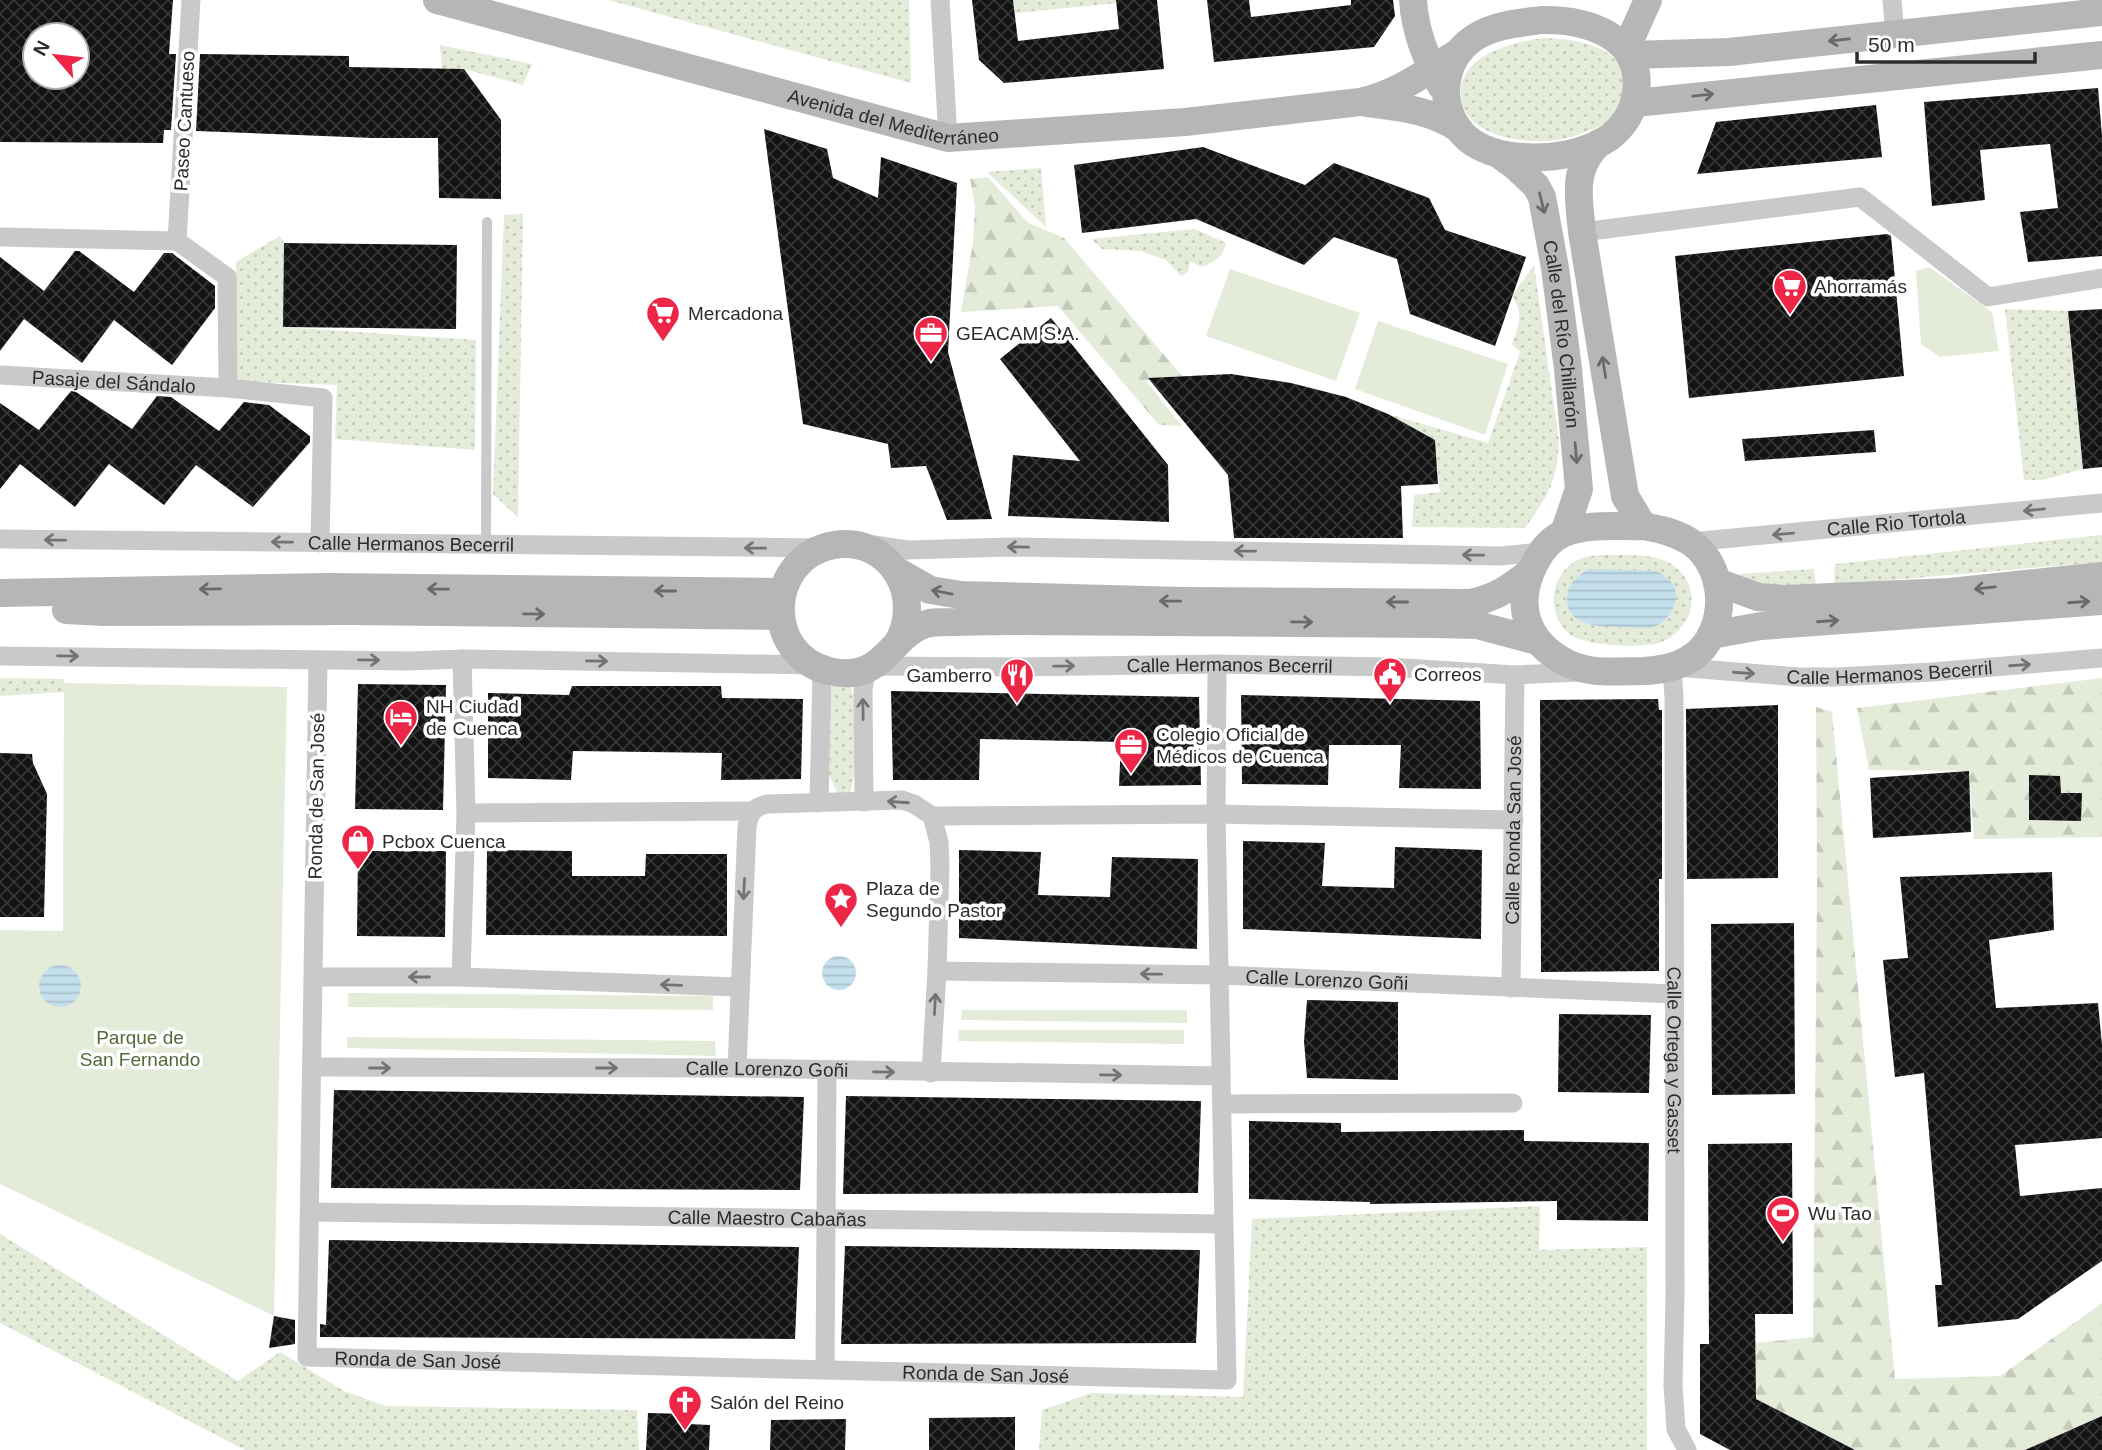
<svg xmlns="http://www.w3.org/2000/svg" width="2102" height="1450" font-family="Arial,sans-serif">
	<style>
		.grass { fill: url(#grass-dots) }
		.forest { fill: url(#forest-firs) }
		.park { fill: #e4ebd9 }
		.water { fill: url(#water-rules) }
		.building { fill: url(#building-cross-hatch); fill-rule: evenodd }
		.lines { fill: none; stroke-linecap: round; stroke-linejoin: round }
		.lane { stroke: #c9c9c9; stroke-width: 10 }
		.street { stroke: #c9c9c9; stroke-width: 19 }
		.secondary { stroke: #b6b6b6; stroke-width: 28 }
		.oneway { stroke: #6a6a6a }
		.oneway2 { stroke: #737373 }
		.labels { text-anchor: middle; stroke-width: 7; stroke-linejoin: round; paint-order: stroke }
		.street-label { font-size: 19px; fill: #2c2c2c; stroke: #fff }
		.poi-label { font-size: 19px; fill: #2c2c2c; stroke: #fff; text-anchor: start }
		.park-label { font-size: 19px; fill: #546938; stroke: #fff }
	</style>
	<defs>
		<pattern id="grass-dots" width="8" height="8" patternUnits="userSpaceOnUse" patternTransform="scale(1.75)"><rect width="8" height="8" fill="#e4ebd9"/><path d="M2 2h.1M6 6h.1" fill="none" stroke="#c4caba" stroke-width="1.8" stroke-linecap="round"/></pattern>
		<pattern id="forest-firs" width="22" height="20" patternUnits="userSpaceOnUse" patternTransform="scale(1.75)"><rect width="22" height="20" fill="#e4ebd9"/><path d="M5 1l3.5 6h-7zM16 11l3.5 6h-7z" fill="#c4caba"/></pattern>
		<pattern id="water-rules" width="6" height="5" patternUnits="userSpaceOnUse" patternTransform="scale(1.75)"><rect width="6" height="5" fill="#c4e0ec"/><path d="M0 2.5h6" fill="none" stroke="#a9c0cb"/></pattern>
		<pattern id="building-cross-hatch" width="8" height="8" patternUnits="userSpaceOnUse" patternTransform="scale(1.75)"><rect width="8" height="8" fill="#131313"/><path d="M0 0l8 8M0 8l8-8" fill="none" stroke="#363636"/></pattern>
	</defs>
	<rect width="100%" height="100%" fill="#fff"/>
	<!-- grass -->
	<path class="grass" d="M608 0H909L911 83Z
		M1013 0H1116L1117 3 1015 13Z
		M1543 38C1574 39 1628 45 1623 87 1622 100 1619 110 1608 120 1602 126 1593 129 1585 132 1557 144 1530 143 1501 136 1483 131 1463 118 1461 98 1457 55 1511 43 1543 38Z
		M440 45 532 64 523 85 464 69H442Z
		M1041 168 1046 227 987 172Z
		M523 214 518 517 493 494 504 215Z
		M1195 229 1226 243C1223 258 1214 262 1201 267L1190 261 1188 272 1181 276 1166 260 1141 251 1102 249 1091 239Z
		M280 236 284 243 283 327 476 340 475 450 335 439 337 385 235 381 236 262Z
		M1534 265 1559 441C1557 483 1548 495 1525 528L1412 527 1414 495 1440 492 1435 441 1388 414 1488 443 1520 352 1512 344C1519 326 1524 313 1512 296Z
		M2005 309 2068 311 2083 469 2042 480H2024Z
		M2102 535V562L1834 585 1835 564Z
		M1600 555C1631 556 1670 549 1687 581 1693 592 1693 606 1688 617 1682 628 1673 638 1661 642 1644 649 1586 646 1571 635 1547 617 1548 579 1574 562 1581 557 1591 556 1600 555Z
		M1814 569 1816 586C1789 588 1760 594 1739 574Z
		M0 678 64 679V692L0 696Z
		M842 680 850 683C858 707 858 769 850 793L838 794 829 775 830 688Z
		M1540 1206 1539 1250 1647 1247V1450H1039L1042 1410 1091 1393 1243 1397 1252 1219Z
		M0 1234 238 1381 280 1352 344 1391 385 1406 637 1410 639 1450H245L0 1323Z"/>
	<!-- forest -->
	<path class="forest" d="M988 177 1027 222 1064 238 1182 376 1146 381 1182 426 1159 425 1058 306 961 312 973 243 975 206 970 179Z
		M2102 678V837L1974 839 1969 771 1869 770 1857 708Z
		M1816 707 1832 712 1895 1379 2000 1376 2102 1303V1416L2025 1450H1855L1756 1399V1343L1813 1337 1817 888Z"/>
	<!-- park -->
	<path class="park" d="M1929 267 1992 312 1999 351 1940 357 1921 344 1916 271Z
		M1230 269 1360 313 1336 381 1206 336Z
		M1378 321 1508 364 1485 435 1355 389Z
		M64 683 287 687 274 1316 0 1184V930L63 931Z
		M348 993 713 996V1010L348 1007Z
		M962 1010H1187V1023L961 1020Z
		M959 1030H1184V1044L958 1041Z
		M347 1037 715 1041 716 1056 347 1048Z"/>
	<!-- water -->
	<path class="water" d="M1590 569 1656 571C1664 575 1672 580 1675 589 1679 604 1667 624 1652 627 1644 629 1634 627 1625 627 1604 626 1565 629 1567 596 1568 583 1579 574 1590 569Z
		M822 973a17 17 0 1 1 34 0a17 17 0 1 1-34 0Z
		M39 986a21 21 0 1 1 42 0a21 21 0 1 1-42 0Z"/>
	<!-- building -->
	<path class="building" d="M0 0H173L169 54H176L171 130H164L163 143 0 142ZM35 35H77V77H35Z
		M972 0H1013L1018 41 1119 29 1116 0H1157L1164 69 1004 83 979 60Z
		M1207 0H1249L1251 17 1351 5V0H1393L1395 16 1374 47 1214 62Z
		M200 54 349 56V67L464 69 501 120V199L439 198 438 138H373L196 131Z
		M2098 88 2102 136V256L2028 262 2020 212 2058 208 2050 144 1980 150 1985 200 1932 206 1924 102Z
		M1876 105 1882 157 1697 174 1716 122Z
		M764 129 827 149 833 178 878 198 881 157 957 183 948 352 992 519 947 520 926 466 891 468 888 444 803 424Z
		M1203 147 1305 185 1334 163 1429 198 1445 230 1526 257 1495 346 1410 314 1397 259 1334 237 1304 265 1196 219 1082 233 1074 165Z
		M1887 234 1891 236 1904 376 1689 398 1675 256Z
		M284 243 457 245 456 329 283 327Z
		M75 251H79L134 292 164 253H172L215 286V308L172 365 114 320 82 363 24 319 0 351V257L44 291Z
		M2102 309V467L2083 469 2068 311Z
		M1051 318 1168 465 1169 522 1008 516 1013 455 1080 461 1000 359Z
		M1231 374 1291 383 1346 397 1388 414 1435 440 1438 484 1401 486 1403 538H1234L1228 475 1148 378Z
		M71 391 76 392 132 429 157 396 171 397 219 431 244 402 269 405 310 436V442L253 507 196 465 164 505 109 464 75 507 20 464 0 489V403L39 430Z
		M1874 430 1876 452 1745 461 1742 439Z
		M358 684 446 685 443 810 355 809Z
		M572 686H721L722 698 803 699 801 779 721 780 722 753 573 751 571 780 488 778V693L569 695Z
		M891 691 1199 697 1201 785 1119 786 1121 742 980 739 979 780H893Z
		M1241 695 1480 701 1481 789 1399 788 1401 745H1329L1328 785 1242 784Z
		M1658 699 1659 710H1662V879H1659V971L1541 972 1540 700Z
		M1778 705V878L1687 879 1686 709Z
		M0 753 32 754 33 763 47 794 44 917H0Z
		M1969 771 1971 832 1873 838 1870 778Z
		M2029 775 2060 776 2061 793H2082L2081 821 2029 820Z
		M1243 841 1325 843 1322 886 1394 888 1395 847 1482 850 1481 939 1243 929Z
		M487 850 572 851V876H645L646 854H727V936L486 935Z
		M959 850 1041 852 1038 895 1110 897 1112 857 1198 859 1197 949 959 938Z
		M358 851H446L445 937 357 936Z
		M2052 872 2054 930 1989 940 1996 1008 2098 1003 2102 1045V1138L2015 1145 2020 1196 2102 1188V1261L2018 1319 1938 1327 1935 1285H1942L1924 1073 1895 1077 1883 960 1908 958 1900 877Z
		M1794 923 1795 1094 1712 1095 1711 924Z
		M1307 1000 1398 1002V1080L1307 1078 1304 1041Z
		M1559 1014 1651 1015 1649 1093 1558 1092Z
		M334 1090 804 1097 800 1190 331 1188Z
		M846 1096 1201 1101 1198 1193 843 1194Z
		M1249 1121 1341 1123V1132L1524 1130V1141L1649 1143 1648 1221 1557 1220V1201L1370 1204V1202L1249 1199Z
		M1792 1143 1793 1314H1755L1756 1399 1855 1450H1730L1700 1434V1344H1709L1708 1144Z
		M329 1240 799 1247 795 1339 320 1337V1324L326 1325Z
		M845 1246 1200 1250 1196 1343 841 1344Z
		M274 1316 295 1320V1344L269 1348Z
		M648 1413 688 1414V1424L710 1425 709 1450H646Z
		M2102 1416V1450H2025Z
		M1015 1417V1450H929V1418Z
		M846 1419 845 1450H770L771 1420Z"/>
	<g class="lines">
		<!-- lane -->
		<path class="lane" d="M486 544 487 222"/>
		<!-- street -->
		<g class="street">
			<path d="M191 0 177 241 227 277 228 388"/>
			<path d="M940 0 948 138"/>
			<path d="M1892 0 1895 34"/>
			<path d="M1582 232 1860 197 1988 297 2102 278"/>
			<path d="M0 237 177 241"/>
			<path id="s1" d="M0 375 228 388 323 398 320 543"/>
			<path id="s2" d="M0 539 822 548"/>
			<path id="s3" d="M1691 542 2102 503"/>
			<path d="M867 544 908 550 1010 547 1500 556 1541 552"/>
			<path d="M0 656 409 661 462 659 814 665"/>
			<path id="s4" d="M318 660 307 1357 1227 1380 1216 814 1217 664"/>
			<path id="s5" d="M1676 667 1799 677H1837L1932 672 2102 658"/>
			<path id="s6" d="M1672 668 1674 698 1675 1296 1673 1385 1676 1429 1687 1450"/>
			<path id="s7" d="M864 802 863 690 865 677 874 666 1019 667 1217 664 1389 667 1515 675 1580 672"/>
			<path d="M819 803 822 669"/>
			<path d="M466 813 752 811"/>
			<path d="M932 816 1216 814 1514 820"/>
			<path id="s8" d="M937 971 1219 975 1674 994"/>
			<path d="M314 977H461L739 987"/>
			<path d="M461 977 466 813 462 659"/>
			<path id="s9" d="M1511 988 1515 675"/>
			<path id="s10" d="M312 1067 737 1068 1221 1076"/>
			<path d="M737 1068 747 827C749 814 753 807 767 804L902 800 914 804 932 816 939 842 940 866 937 971 931 1073"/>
			<path d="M1222 1104 1513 1103"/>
			<path id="s11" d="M310 1212 1224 1224"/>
			<path d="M825 1370 827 1071"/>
		</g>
		<!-- secondary -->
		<g class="secondary">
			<path id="s12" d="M437 0 948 138 1185 122 1360 102C1398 94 1427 71 1459 52"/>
			<path d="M1413 0C1415 32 1426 58 1441 86"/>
			<path d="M1541 20C1586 19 1644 36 1636 93 1634 110 1624 126 1610 137 1586 154 1551 159 1523 157 1503 156 1483 151 1468 139 1436 112 1440 60 1474 38 1493 25 1519 23 1541 20Z"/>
			<path d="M1626 49 1648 0"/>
			<path d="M1630 55 1729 52 2102 12"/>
			<path d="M1367 103C1399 107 1432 110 1459 129"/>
			<path d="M1635 103 2102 55"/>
			<path d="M1599 143C1571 170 1579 198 1582 232L1625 496 1643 526"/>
			<path id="s13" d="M1498 154 1516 167 1536 186 1542 197 1555 268 1568 369 1579 489 1564 533"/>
			<path d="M1643 526C1659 529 1674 532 1689 541 1718 560 1726 600 1713 631 1701 661 1672 670 1643 671 1616 671 1589 675 1565 662 1525 641 1514 603 1535 563 1541 551 1550 539 1564 533 1588 523 1617 527 1643 526Z"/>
			<path d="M895 570 930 590 961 595 1183 601 1470 603C1496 598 1509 588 1530 572"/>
			<path d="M1717 582 1758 597 1785 599 1950 592 2102 576"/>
			<path d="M0 593 328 587 782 592"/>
			<path d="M66 610 104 612 349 611 780 616"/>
			<path d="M1711 635 1761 626 2102 601"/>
			<path d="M897 644C925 597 891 536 834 545 766 557 762 655 829 671 886 685 890 631 930 623 938 622 948 622 956 622 976 621 995 621 1015 621L1437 624 1477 625 1537 641"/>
		</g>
	</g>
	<!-- one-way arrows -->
	<defs><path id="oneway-shaft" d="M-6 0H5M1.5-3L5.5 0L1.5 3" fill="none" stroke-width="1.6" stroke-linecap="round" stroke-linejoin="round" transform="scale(1.75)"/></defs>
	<g class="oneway">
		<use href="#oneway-shaft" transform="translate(1839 40) rotate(174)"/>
		<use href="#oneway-shaft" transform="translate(1703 95) rotate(-6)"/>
		<use href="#oneway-shaft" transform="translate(1542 203) rotate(76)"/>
		<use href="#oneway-shaft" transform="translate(1604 367) rotate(-99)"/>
		<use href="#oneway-shaft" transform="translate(1576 453) rotate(85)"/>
		<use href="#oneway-shaft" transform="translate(1985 588) rotate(174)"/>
		<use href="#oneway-shaft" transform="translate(210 589) rotate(179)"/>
		<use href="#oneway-shaft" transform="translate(438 589) rotate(-179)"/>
		<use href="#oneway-shaft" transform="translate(665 591) rotate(-180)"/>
		<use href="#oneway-shaft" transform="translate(942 592) rotate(-169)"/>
		<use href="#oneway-shaft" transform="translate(1170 601) rotate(-179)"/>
		<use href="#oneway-shaft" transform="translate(1397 602) rotate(-180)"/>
		<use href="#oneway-shaft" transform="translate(2079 602) rotate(-4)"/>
		<use href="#oneway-shaft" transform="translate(534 614) rotate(1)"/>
		<use href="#oneway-shaft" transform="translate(1828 621) rotate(-4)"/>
		<use href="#oneway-shaft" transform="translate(1302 622) rotate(1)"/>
	</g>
	<g class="oneway2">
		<use href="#oneway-shaft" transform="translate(2034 510) rotate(174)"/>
		<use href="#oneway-shaft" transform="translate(1783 534) rotate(175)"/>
		<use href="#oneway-shaft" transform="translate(55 540) rotate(-179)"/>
		<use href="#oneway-shaft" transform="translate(282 542) rotate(-179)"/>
		<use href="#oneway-shaft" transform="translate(1018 547) rotate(-179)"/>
		<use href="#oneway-shaft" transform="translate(755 548) rotate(-179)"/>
		<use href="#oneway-shaft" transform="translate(1245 551) rotate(-179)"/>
		<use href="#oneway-shaft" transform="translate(1473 555) rotate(-179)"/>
		<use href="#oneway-shaft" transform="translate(68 656) rotate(1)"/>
		<use href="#oneway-shaft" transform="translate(369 660) rotate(1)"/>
		<use href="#oneway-shaft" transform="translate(597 661) rotate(1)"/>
		<use href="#oneway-shaft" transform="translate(2020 665) rotate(-4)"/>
		<use href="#oneway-shaft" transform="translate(1064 666) rotate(-1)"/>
		<use href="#oneway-shaft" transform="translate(1744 673) rotate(4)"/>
		<use href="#oneway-shaft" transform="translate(863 709) rotate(-91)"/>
		<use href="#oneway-shaft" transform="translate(898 802) rotate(-176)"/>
		<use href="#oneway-shaft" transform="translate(744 889) rotate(93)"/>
		<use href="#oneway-shaft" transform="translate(1151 974) rotate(-179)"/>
		<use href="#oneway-shaft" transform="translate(419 977) rotate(-180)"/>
		<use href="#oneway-shaft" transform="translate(671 985) rotate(-178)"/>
		<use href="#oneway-shaft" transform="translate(935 1004) rotate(-87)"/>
		<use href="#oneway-shaft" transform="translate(380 1068)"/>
		<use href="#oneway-shaft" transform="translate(607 1068)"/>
		<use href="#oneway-shaft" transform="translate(884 1072) rotate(1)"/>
		<use href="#oneway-shaft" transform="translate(1111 1075) rotate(1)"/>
	</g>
	<!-- icons -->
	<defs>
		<g id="supermarket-pin" transform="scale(1.75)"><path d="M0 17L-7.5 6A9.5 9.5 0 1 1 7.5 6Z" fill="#ed2547" stroke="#fff"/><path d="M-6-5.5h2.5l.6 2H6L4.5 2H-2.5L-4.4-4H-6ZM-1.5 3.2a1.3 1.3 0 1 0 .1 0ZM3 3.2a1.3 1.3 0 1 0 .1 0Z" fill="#fff"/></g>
		<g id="office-pin" transform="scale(1.75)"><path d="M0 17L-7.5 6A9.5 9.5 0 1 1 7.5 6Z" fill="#ed2547" stroke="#fff"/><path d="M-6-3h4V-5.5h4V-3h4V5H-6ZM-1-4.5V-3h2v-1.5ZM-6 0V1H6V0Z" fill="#fff"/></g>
		<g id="civic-pin" transform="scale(1.75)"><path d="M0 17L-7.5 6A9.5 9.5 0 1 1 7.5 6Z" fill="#ed2547" stroke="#fff"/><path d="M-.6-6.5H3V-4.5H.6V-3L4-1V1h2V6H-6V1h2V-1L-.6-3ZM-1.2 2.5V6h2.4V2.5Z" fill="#fff"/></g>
		<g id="restaurant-pin" transform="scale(1.75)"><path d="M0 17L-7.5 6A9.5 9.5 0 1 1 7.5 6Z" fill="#ed2547" stroke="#fff"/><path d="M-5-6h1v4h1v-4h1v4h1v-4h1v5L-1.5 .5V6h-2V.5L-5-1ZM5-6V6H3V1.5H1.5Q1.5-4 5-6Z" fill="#fff"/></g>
		<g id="hotel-pin" transform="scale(1.75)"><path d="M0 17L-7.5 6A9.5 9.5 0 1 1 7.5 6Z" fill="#ed2547" stroke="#fff"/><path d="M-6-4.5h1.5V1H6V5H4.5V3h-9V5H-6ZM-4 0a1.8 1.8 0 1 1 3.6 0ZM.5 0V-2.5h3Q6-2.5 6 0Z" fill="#fff"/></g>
		<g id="shop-pin" transform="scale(1.75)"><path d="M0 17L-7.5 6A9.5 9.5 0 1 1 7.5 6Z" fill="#ed2547" stroke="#fff"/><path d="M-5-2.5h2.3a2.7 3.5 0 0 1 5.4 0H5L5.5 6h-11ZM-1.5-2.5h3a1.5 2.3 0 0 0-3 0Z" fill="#fff"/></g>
		<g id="sight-pin" transform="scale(1.75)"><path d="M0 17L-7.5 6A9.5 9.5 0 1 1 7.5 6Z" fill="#ed2547" stroke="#fff"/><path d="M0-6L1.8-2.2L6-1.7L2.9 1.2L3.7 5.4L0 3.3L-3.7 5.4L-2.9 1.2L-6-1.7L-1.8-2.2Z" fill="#fff"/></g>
		<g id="stadium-pin" transform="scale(1.75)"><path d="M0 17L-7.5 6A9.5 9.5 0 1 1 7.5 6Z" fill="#ed2547" stroke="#fff"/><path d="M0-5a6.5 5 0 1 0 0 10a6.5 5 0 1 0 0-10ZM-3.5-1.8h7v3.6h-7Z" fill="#fff"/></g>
		<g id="church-pin" transform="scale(1.75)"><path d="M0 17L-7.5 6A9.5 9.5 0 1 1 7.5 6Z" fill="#ed2547" stroke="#fff"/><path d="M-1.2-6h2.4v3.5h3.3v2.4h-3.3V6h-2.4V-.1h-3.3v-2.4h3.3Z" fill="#fff"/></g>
	</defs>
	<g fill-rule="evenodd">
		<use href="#supermarket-pin" x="1790" y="286"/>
		<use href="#supermarket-pin" x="663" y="313"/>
		<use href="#office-pin" x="931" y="333"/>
		<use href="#civic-pin" x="1390" y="674"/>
		<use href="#restaurant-pin" x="1017" y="675"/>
		<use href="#hotel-pin" x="401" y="717"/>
		<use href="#office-pin" x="1131" y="745"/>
		<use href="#shop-pin" x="358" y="841"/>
		<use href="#sight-pin" x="841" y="899"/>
		<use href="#stadium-pin" x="1783" y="1213"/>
		<use href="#church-pin" x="685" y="1402"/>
	</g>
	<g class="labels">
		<!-- street labels -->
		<g class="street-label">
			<text dy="7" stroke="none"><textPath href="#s12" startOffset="472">Avenida del Mediterráneo</textPath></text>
			<text transform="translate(184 121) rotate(-87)" y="7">Paseo Cantueso</text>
			<text dy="7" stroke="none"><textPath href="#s13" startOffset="201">Calle del Río Chillarón</textPath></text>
			<text dy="7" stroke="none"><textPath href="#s1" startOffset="114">Pasaje del Sándalo</textPath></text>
			<text dy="7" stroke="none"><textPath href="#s3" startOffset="206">Calle Rio Tortola</textPath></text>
			<text dy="7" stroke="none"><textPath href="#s2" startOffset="411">Calle Hermanos Becerril</textPath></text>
			<text dy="7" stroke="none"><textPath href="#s7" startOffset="495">Calle Hermanos Becerril</textPath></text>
			<text dy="7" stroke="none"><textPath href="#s5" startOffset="214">Calle Hermanos Becerril</textPath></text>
			<text transform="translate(316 796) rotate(-89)" y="7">Ronda de San José</text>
			<text dy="7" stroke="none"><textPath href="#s9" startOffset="158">Calle Ronda San José</textPath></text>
			<text dy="7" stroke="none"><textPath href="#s8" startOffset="390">Calle Lorenzo Goñi</textPath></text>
			<text dy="7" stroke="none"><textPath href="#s6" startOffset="392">Calle Ortega y Gasset</textPath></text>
			<text dy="7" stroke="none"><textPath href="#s10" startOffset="455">Calle Lorenzo Goñi</textPath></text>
			<text dy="7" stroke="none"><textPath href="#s11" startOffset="457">Calle Maestro Cabañas</textPath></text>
			<text dy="7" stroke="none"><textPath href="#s4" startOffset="808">Ronda de San José</textPath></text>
			<text dy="7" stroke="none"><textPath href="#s4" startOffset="1376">Ronda de San José</textPath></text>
		</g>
		<!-- poi labels -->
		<g class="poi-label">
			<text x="1814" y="293">Ahorramás</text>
			<text x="688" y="320">Mercadona</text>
			<text x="956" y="340">GEACAM S.A.</text>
			<text x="1414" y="681">Correos</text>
			<text x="992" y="682" text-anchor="end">Gamberro</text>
			<text x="426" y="713">NH Ciudad<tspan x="426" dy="22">de Cuenca</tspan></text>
			<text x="1156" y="741">Colegio Oficial de<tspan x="1156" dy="22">Médicos de Cuenca</tspan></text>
			<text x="382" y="848">Pcbox Cuenca</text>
			<text x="866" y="895">Plaza de<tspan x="866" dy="22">Segundo Pastor</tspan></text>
			<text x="1808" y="1220">Wu Tao</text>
			<text x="710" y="1409">Salón del Reino</text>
		</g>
		<!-- park labels -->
		<g class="park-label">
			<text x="140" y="1044">Parque de<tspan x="140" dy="22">San Fernando</tspan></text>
		</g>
	</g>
	<!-- north arrow -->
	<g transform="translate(56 56) rotate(298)"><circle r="33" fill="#ffffff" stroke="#ababab" stroke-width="2"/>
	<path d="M0-5L12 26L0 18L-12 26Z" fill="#ed2547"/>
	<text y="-10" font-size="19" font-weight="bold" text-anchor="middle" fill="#2c2c2c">N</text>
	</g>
	<!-- scale -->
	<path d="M1857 52v10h178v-10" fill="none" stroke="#2c2c2c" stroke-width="3.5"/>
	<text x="1868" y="52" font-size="21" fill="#2c2c2c" stroke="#ffffff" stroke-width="5" paint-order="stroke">50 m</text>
</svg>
